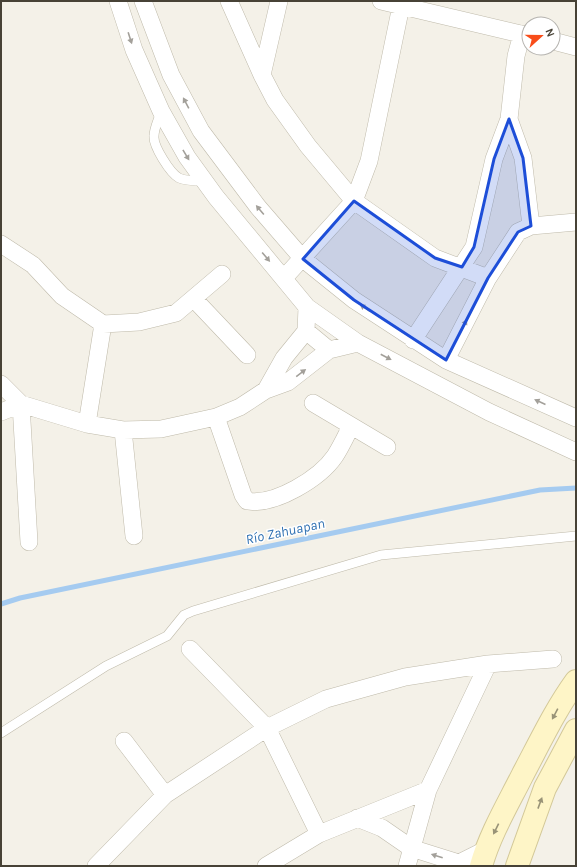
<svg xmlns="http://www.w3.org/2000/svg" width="577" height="867" font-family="Karla,sans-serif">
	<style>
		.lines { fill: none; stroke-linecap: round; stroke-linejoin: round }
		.stream { stroke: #a5cbf0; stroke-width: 5 }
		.lane-casing { stroke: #bfbaaa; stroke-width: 10 }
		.street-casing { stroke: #bfbaaa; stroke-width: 18 }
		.secondary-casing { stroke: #d3c898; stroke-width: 24 }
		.lane { stroke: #fff; stroke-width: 9 }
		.street { stroke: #fff; stroke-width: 17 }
		.secondary { stroke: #fef5c7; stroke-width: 22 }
		.oneway { fill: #a3a09a }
		.oneway2 { fill: #999377 }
		.marked { fill: #1d4ed8; fill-opacity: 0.2; stroke: #1d4ed8; stroke-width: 3; stroke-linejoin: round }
		.labels { text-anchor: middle; stroke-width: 3; stroke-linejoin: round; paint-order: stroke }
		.water-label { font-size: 14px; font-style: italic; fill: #3071b2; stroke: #fff }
	</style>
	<rect width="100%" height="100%" fill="#f4f1e8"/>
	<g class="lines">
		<!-- stream -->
		<path class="stream" d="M1 604 20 598 540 490 576 488"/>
		<!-- lane casing -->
		<g class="lane-casing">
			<path id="lane" d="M161 111C159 119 154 128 154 136 153 146 170 173 179 178 186 181 196 181 204 181
				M1 733 106 666 167 636 184 615 193 611 381 555 576 536"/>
		</g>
		<!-- street casing -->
		<g class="street-casing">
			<path id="street" d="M118 1 134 50 161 111 187 157 216 197 307 307 358 343 489 412 576 452
				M143 1 171 75 201 131 258 207 303 259 354 300 446 360 576 418
				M229 1 262 75 275 100 308 146 354 201 435 258 488 278
				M381 1 529 36
				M553 41 576 47
				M262 75 279 1
				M509 119 523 158 531 226
				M1 244 33 265 62 296 103 324 139 322 176 313 222 274
				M284 278 354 201 369 161 401 6
				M194 299 247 355
				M306 331 329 350
				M413 340 474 247 494 159 509 119 516 56 522 34
				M446 360 488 278 518 232 531 226 576 222
				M1 384 21 404 87 424 123 430 161 429 216 417 240 407 266 390 288 382 329 350 358 343
				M266 390 284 358 306 331 307 307
				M313 403 387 447
				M1 412 21 404 29 542
				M216 417 243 495 247 501C275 506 320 478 335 456 341 447 346 436 351 426
				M87 424 103 324
				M123 430 134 536
				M190 649 267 728 319 834
				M124 741 165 795
				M357 818 382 828 411 848 459 863 485 850
				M96 866 165 795 267 728 326 699 405 677 488 664 553 659
				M266 866 319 834 428 790 488 664
				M407 866 428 790"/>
		</g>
		<!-- secondary casing -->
		<g class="secondary-casing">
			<path id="secondary" d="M481 866C490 834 508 804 523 774 540 742 555 710 576 681
				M517 866 545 788 576 730"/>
		</g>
		<!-- lane -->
		<use href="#lane" class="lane"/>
		<!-- street -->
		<use href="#street" class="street"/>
		<!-- secondary -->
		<use href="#secondary" class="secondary"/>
	</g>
	<!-- one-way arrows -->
	<defs><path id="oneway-solid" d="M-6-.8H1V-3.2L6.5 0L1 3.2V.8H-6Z"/></defs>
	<g class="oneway">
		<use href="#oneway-solid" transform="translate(130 38) rotate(72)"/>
		<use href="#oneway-solid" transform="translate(186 103) rotate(-118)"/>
		<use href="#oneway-solid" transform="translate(186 155) rotate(59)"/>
		<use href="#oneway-solid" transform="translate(260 210) rotate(-130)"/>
		<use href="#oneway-solid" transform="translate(266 257) rotate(50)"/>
		<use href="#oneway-solid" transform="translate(365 308) rotate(-146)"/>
		<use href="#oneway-solid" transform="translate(464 325) rotate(-62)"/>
		<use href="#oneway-solid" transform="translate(386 357) rotate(28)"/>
		<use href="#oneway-solid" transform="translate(301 373) rotate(-37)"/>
		<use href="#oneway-solid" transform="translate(540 402) rotate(-156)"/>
		<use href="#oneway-solid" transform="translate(437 856) rotate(-162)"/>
	</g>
	<g class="oneway2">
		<use href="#oneway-solid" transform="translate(555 714) rotate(118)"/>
		<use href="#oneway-solid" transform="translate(540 803) rotate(-70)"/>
		<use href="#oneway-solid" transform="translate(496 829) rotate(116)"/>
	</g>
	<!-- marked area -->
	<path class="marked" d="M509 119 523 158 531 226 518 232 488 278 446 360 354 300 303 259 354 201 435 258 462 267 474 247 494 159Z"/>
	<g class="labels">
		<!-- water labels -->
		<g class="water-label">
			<text transform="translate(285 531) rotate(-12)" y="5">Río Zahuapan</text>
		</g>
	</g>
	<!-- border -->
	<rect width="577" height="867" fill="none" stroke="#474236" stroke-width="4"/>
	<!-- north arrow -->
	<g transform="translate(541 36) rotate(69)"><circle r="19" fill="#ffffff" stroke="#b5b3af"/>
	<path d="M0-3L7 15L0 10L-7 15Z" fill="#f84d1a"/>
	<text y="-6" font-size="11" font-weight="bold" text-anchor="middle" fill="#474236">N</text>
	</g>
</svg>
